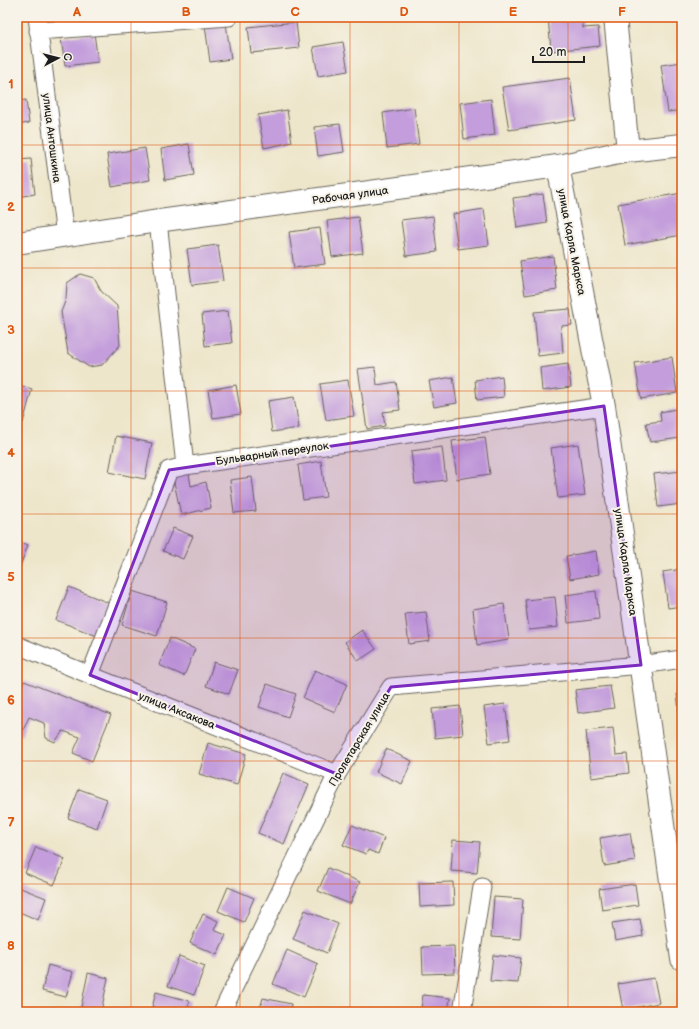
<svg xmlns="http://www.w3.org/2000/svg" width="699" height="1029" font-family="'Balsamiq Sans',sans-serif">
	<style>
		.building { fill: #c39ddc }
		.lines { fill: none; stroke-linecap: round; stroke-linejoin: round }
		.street-casing { stroke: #666359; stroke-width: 19 }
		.secondary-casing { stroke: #666359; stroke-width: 24 }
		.street { stroke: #fff; stroke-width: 17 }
		.secondary { stroke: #fff; stroke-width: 22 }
		.marked { fill: #7b2cbf; fill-opacity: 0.2; stroke: #7b2cbf; stroke-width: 3; stroke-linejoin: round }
		.grid { fill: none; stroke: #de560d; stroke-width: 1; stroke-opacity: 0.55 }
		.labels { text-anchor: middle; stroke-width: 4; stroke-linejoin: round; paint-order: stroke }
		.street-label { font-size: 11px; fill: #1c1c1c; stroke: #f7f3e8 }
		.neatline { fill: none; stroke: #de560d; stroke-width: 1.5 }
		.grid-label { font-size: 13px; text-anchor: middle; font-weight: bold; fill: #de560d }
	</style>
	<rect width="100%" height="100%" fill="#f7f3e8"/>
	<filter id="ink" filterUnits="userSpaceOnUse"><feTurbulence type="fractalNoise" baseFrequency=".025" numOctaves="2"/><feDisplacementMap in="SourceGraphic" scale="8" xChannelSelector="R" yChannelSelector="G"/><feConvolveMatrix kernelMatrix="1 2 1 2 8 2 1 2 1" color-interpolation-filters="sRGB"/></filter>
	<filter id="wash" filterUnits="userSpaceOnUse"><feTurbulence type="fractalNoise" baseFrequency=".012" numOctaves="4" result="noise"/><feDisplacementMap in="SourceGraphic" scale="16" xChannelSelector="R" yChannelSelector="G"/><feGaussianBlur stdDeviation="0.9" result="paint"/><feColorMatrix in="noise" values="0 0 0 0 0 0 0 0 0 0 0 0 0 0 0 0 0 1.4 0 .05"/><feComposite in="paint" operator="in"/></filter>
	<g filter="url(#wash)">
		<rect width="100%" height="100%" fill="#eee6cb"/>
		<g id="blocks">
			<!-- building -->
			<path class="building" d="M548 17H582L583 28 598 27 600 46 551 51Z
				M296 22 299 48 251 53 248 27Z
				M226 23 231 59 210 62 205 25Z
				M94 33 98 62 65 66 61 38Z
				M343 42 348 71 318 76 313 47Z
				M682 62V110L668 112 661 65Z
				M570 78 576 120 509 130 502 87Z
				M491 99 495 135 464 139 460 103Z
				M26 100 29 123 17 125V101Z
				M414 108 419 144 387 148 383 113Z
				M287 110 292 142 264 148 258 115Z
				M340 124 344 152 318 156 314 127Z
				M189 144 194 175 165 180 161 149Z
				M145 148 150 180 112 187 107 154Z
				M31 159 35 194 17 197V160Z
				M682 193V235L625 245 618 204Z
				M543 194 547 223 517 228 513 198Z
				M484 209 489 245 458 249 453 214Z
				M433 216 437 252 406 256 401 220Z
				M358 217 363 253 332 257 327 221Z
				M320 228 325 264 294 268 289 232Z
				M218 245 223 281 192 285 187 249Z
				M553 256 557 290 525 295 520 261Z
				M80 274 94 278 101 291 117 306 120 345 102 365 89 367 68 353 61 312 66 299 67 283Z
				M570 309 572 325 561 326 563 353 538 356 534 312Z
				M228 311 232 343 205 346 202 314Z
				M672 357 677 393 641 399 635 363Z
				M568 364 571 387 542 391 540 368Z
				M375 367 377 385 396 382 400 410 383 412 385 426 367 429 358 369Z
				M502 376 504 397 477 400 475 380Z
				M453 377 457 403 434 407 429 381Z
				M348 380 354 416 326 420 320 384Z
				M18 385 32 389 23 423 17 422Z
				M236 385 241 414 213 418 208 390Z
				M294 397 299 428 272 432 268 401Z
				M676 409 681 438 650 442 646 423 661 421 660 412Z
				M116 436 152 443 145 479 109 472Z
				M485 437 490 474 457 479 452 441Z
				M578 444 585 495 558 498 551 448Z
				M442 447 446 480 415 484 411 451Z
				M321 461 326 497 303 500 298 465Z
				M682 471V504L658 507 654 474Z
				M189 473 191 486 206 482 211 508 181 515 173 477Z
				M252 477 256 511 234 513 230 480Z
				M173 528 193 536 183 559 163 551Z
				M17 541 28 545 17 574Z
				M596 551 599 574 570 579 566 556Z
				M682 569V606L668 608 663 572Z
				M69 587 109 603 97 636 56 620Z
				M132 591 167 602 157 636 122 625Z
				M596 591 599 619 568 623 565 595Z
				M555 597 558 627 529 630 525 600Z
				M504 604 509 640 477 645 473 609Z
				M426 612 430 641 409 644 405 614Z
				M362 630 376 649 358 661 345 642Z
				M170 638 195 649 184 676 159 665Z
				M214 662 238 670 229 694 206 686Z
				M315 670 347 684 335 712 303 698Z
				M24 681 111 715 92 761 73 753 80 737 63 731 55 742 46 738 44 723 29 717 21 735 17 733V698Z
				M267 684 296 694 288 717 259 707Z
				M610 686 614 708 578 713 575 690Z
				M677 694H682V729H681Z
				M505 704 510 740 489 743 484 707Z
				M460 706 463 735 435 738 432 709Z
				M613 728 616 755 627 754 629 773 591 778 586 731Z
				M208 743 246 754 237 785 199 774Z
				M386 749 412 761 402 784 376 772Z
				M283 773 309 784 284 844 258 833Z
				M79 789 107 799 97 828 68 818Z
				M352 825 384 838 378 854 368 850 366 854 343 845Z
				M630 833 635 861 604 866 600 838Z
				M453 840 480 842 477 873 451 871Z
				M36 847 65 859 54 885 25 873Z
				M328 868 360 882 350 904 318 891Z
				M453 882 454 905 420 907 419 883Z
				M635 884 638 905 602 910 599 889Z
				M18 887 46 898 38 920 17 911V889Z
				M228 887 254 898 244 922 218 911Z
				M494 897 523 899 520 939 491 937Z
				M305 910 338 924 327 953 293 939Z
				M203 914 218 921 214 930 226 935 217 955 190 943Z
				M640 919 643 936 615 941 612 923Z
				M454 946 455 973 423 974 422 947Z
				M287 950 318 964 304 997 273 984Z
				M493 955 521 958 518 983 490 981Z
				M179 956 205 966 194 995 168 986Z
				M48 965 73 972 66 997 42 991Z
				M88 973 108 978 101 1012 81 1007Z
				M654 978 659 1003 623 1010 618 984Z
				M156 992 190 1001 186 1012H151Z
				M423 995 450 998 448 1012 421 1009Z
				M263 998 291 1004 290 1012H259Z"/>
		</g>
	</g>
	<g filter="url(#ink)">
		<use href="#blocks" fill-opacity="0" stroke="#666359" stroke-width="1"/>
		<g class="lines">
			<!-- street casing -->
			<g class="street-casing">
				<path id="street" d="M37 17 65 236
					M38 31 229 17
					M158 221 185 466 604 406
					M17 645 90 675 337 774
					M90 675 169 470 185 466
					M222 1012 337 774 391 687 641 665 682 659
					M462 1012 482 887"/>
			</g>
			<!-- secondary casing -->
			<g class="secondary-casing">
				<path id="secondary" d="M615 17 628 151
					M558 166 604 406 682 959
					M17 243 158 221 558 166 628 151 682 145"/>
			</g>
			<!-- street -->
			<use href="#street" class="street"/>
			<!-- secondary -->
			<use href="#secondary" class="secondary"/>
		</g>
	</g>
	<!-- marked area -->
	<path class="marked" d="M604 406 641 665 391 687 337 774 90 675 169 470Z"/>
	<!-- grid -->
	<path class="grid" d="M131 17V1012M240 17V1012M350 17V1012M459 17V1012M568 17V1012M17 145H682M17 268H682M17 391H682M17 514H682M17 638H682M17 761H682M17 884H682"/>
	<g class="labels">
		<!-- street labels -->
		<g class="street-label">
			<text transform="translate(52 138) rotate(83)" y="4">улица Антошкина</text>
			<text transform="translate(350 195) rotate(-8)" y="4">Рабочая улица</text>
			<text transform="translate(572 242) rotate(79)" y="4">улица Карла Маркса</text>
			<text transform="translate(272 453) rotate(-8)" y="4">Бульварный переулок</text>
			<text transform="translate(626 562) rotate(82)" y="4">улица Карла Маркса</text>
			<text transform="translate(177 710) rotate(22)" y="4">улица Аксакова</text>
			<text transform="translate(359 739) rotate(-59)" y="4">Пролетарская улица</text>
		</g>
	</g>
	<!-- margin -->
	<rect width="699" height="1029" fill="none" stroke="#f7f3e8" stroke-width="44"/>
	<!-- north arrow -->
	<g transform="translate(58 58) rotate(83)" stroke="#f7f3e8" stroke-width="3" paint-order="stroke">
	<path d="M0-3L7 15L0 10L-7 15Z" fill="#1c1c1c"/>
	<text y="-6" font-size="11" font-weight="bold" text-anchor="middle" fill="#1c1c1c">С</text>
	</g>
	<!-- scale -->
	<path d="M533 56v6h51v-6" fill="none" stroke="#1c1c1c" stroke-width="2"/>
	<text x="539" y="56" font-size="12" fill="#1c1c1c" stroke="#f7f3e8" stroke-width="3" paint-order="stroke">20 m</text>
	<rect x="22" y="22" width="655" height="985" class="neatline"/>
	<g class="grid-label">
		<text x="77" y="16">A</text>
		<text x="186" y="16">B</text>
		<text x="295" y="16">C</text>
		<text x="404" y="16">D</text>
		<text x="513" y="16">E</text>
		<text x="622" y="16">F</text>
		<text x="11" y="88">1</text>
		<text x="11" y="211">2</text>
		<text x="11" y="334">3</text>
		<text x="11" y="457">4</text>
		<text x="11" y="581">5</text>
		<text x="11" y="704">6</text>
		<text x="11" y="827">7</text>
		<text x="11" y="950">8</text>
	</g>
</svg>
